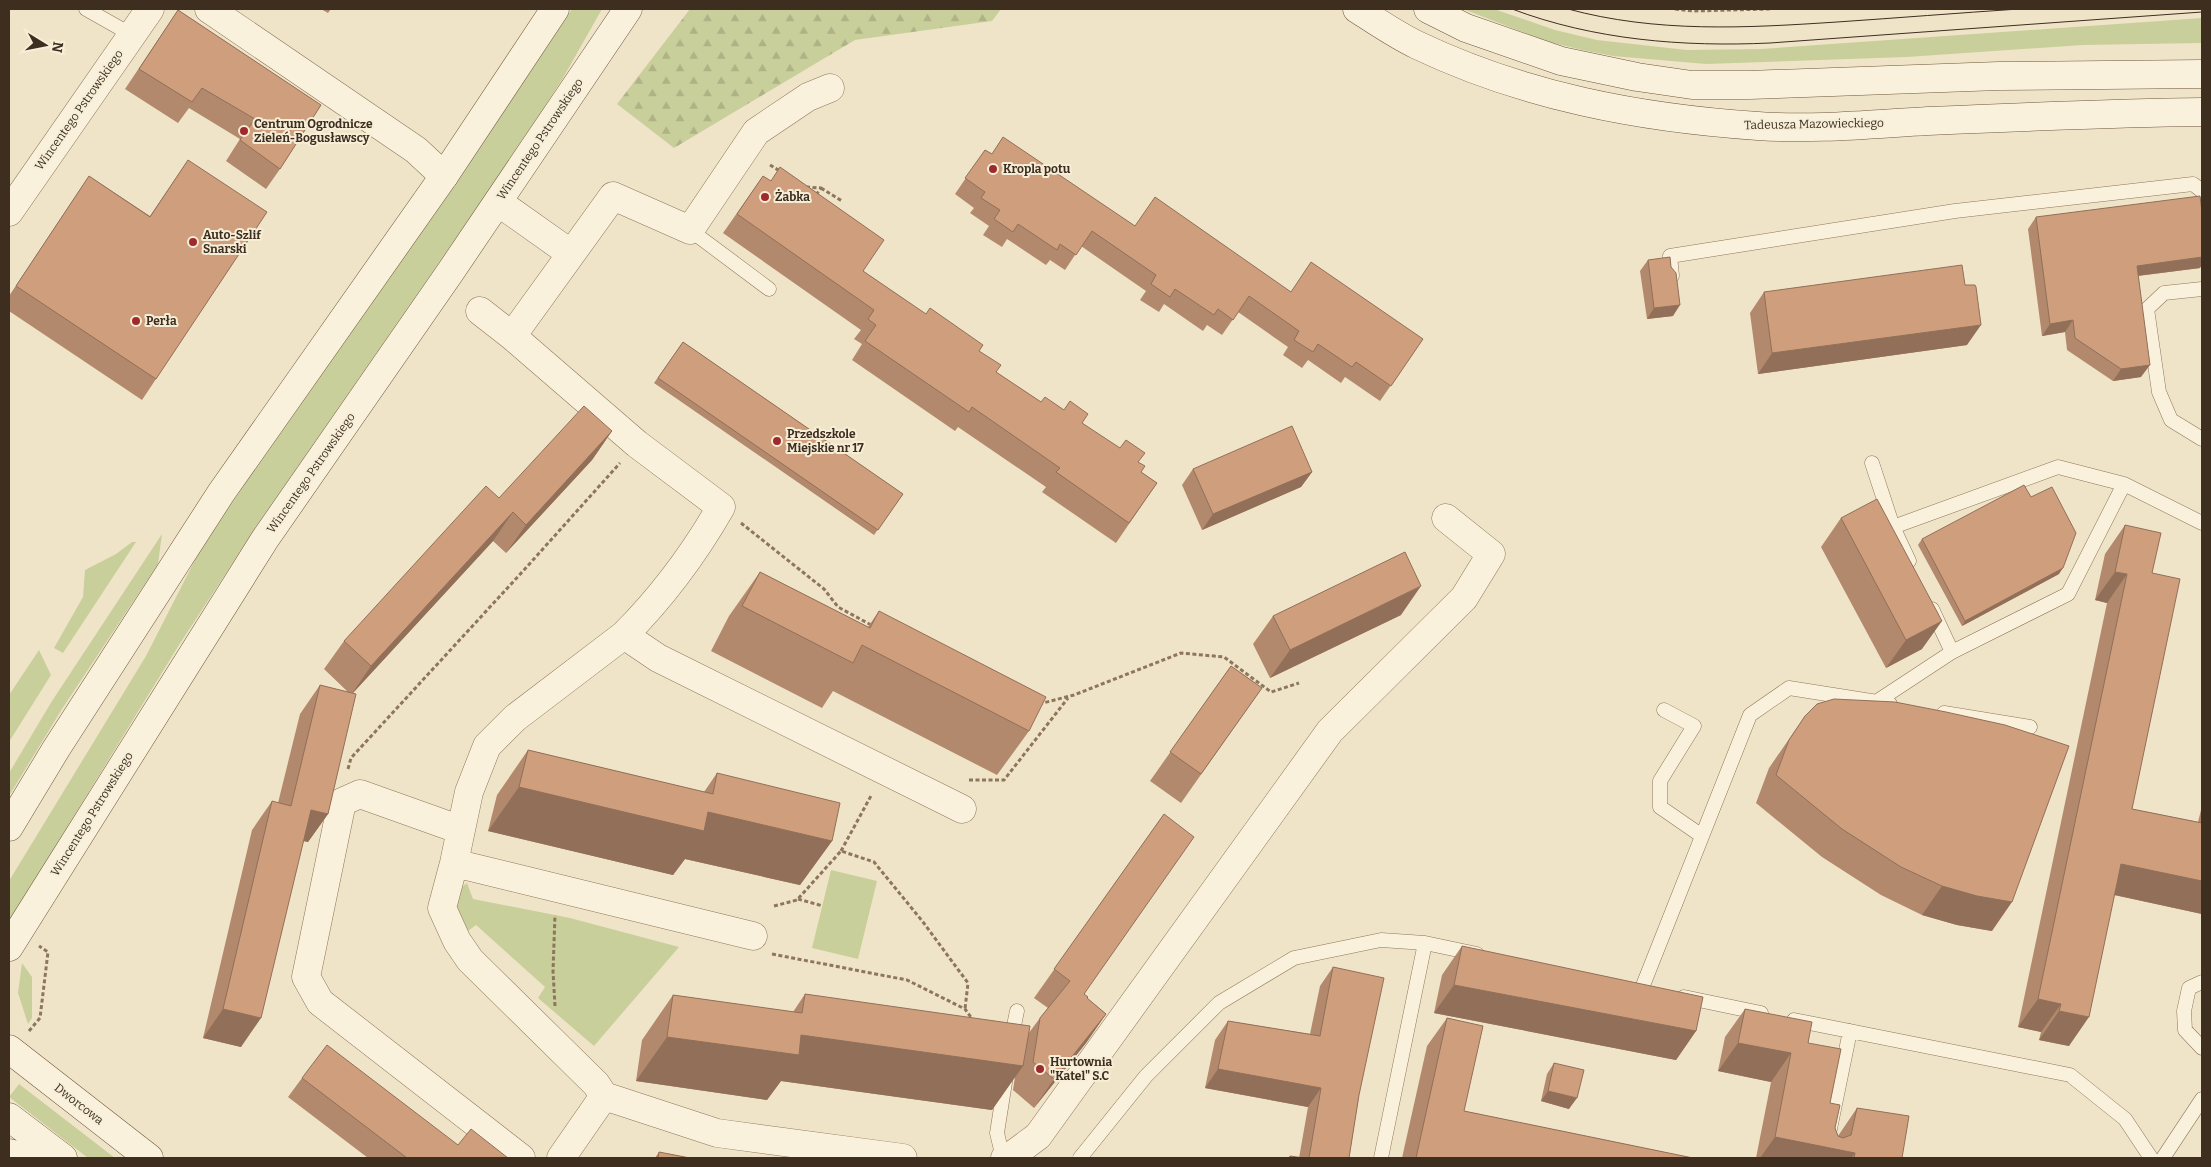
<svg xmlns="http://www.w3.org/2000/svg" width="2211" height="1167" font-family="Bitter,serif">
	<style>
		.grass { fill: #c9cf9b }
		.forest { fill: url(#forest-firs) }
		.lines { fill: none; stroke-linecap: round; stroke-linejoin: round }
		.lane-casing { stroke: #8d765c; stroke-width: 15 }
		.street-casing { stroke: #8d765c; stroke-width: 29 }
		.secondary-casing { stroke: #6f573f; stroke-width: 29 }
		.path { stroke: #8d765c; stroke-width: 3; stroke-dasharray: 4 2.5; stroke-linecap: butt }
		.lane { stroke: #faf1dc; stroke-width: 14 }
		.street { stroke: #faf1dc; stroke-width: 28 }
		.secondary { stroke: #faf1dc; stroke-width: 28 }
		.tram { stroke: #3d2e20; stroke-width: 1 }
		.wall { fill: #b2896c }
		.shaded-wall { fill: #916f58 }
		.building { fill: #cf9f7d; stroke: #916f58 }
		.poi-dot { fill: #9e2a2b; stroke: #f7eed8; stroke-width: 2 }
		.labels { text-anchor: middle; stroke-width: 4; stroke-linejoin: round; paint-order: stroke }
		.street-label { font-size: 12px; fill: #3d2e20; stroke: #f7eed8 }
		.poi-label { font-size: 12px; font-weight: bold; fill: #3d2e20; stroke: #f7eed8; text-anchor: start }
	</style>
	<defs>
		<pattern id="forest-firs" width="22" height="20" patternUnits="userSpaceOnUse" patternTransform="scale(1.25)"><rect width="22" height="20" fill="#c9cf9b"/><path d="M5 1l3.5 6h-7zM16 11l3.5 6h-7z" fill="#aeb285"/></pattern>
	</defs>
	<rect width="100%" height="100%" fill="#f0e4c8"/>
	<!-- grass -->
	<path class="grass" d="M572 9H602L563 78 515 153 264 515 179 645 10 920 9 881 146 656 197 556 225 513Z
		M1463 9H1494L1555 30 1597 40 1687 50 1761 49 2202 18V43L2083 45 1907 57 1706 64 1613 56 1582 50 1545 41Z
		M162 534 158 564 62 709 9 796V773L52 701Z
		M132 542H136L63 653 54 648 83 597 85 570 116 554Z
		M39 650 51 675 9 742V695Z
		M831 870 877 881 858 959 812 948Z
		M467 883 473 899 570 918 679 947 594 1046 538 998 545 987 476 925 468 931 455 903 459 889Z
		M22 963 32 977V1018L28 1024 18 993Z
		M19 1084 115 1158H88L9 1097Z"/>
	<!-- forest -->
	<path class="forest" d="M690 9H1001L992 21 855 40 674 148 617 104Z"/>
	<g class="lines">
		<!-- lane casing -->
		<g class="lane-casing">
			<path id="lane" d="M86 9 132 35
				M690 230 769 289
				M1672 276 1670 256 1955 211 2193 184 2202 191
				M2202 289 2164 293 2147 309 2159 392 2171 420 2202 439
				M1872 463 1893 527 1909 561
				M1893 527 2058 467 2124 484 2202 523
				M1932 609 1952 652 2068 594 2124 484
				M1876 702 1952 652
				M1664 710 1694 726 1660 781V807L1702 836
				M1944 713 2030 727
				M2202 982 2189 988 2184 1011 2185 1030 2202 1048
				M1642 988 1750 715 1789 688 1890 704
				M1684 997 1761 1013
				M1794 1020 2070 1075 2125 1119 2151 1158
				M1011 1040 1017 1011
				M1003 1158 997 1133 1006 1076
				M1080 1158 1146 1076 1219 1003 1294 958 1381 940 1425 943 1477 954
				M1381 1158 1425 943
				M1824 1158 1850 1031
				M2163 1158 2202 1099"/>
		</g>
		<!-- street casing -->
		<g class="street-casing">
			<path id="street" d="M209 9 416 150 444 176
				M498 202 570 253
				M9 212 150 9
				M480 311 512 336 637 444 721 507C694 554 662 597 624 635
				M512 336 613 196 690 230 756 132 808 97 830 88
				M461 830 360 794 342 802 306 977 320 1002 521 1158
				M454 863 753 936
				M561 1158 604 1096
				M903 1158 717 1133 604 1096 596 1084 470 960 457 941 442 908 454 863 469 792 487 746 515 718 624 635 658 658 962 809
				M1005 1158 1011 1156 1038 1136 1330 731 1464 598 1491 554 1446 518"/>
		</g>
		<!-- secondary casing -->
		<g class="secondary-casing">
			<path id="secondary" d="M1357 9C1376 21 1396 35 1417 45 1524 96 1639 118 1758 126 1812 130 1873 124 1928 121 2019 117 2111 113 2202 112
				M1428 9 1466 28 1561 61 1637 77 1692 85H1749L1999 76 2202 74
				M9 827 56 749 221 493 444 176 555 9
				M9 947 265 539 451 271 628 9
				M9 1049 149 1158
				M9 1117 63 1158
				M9 1153 26 1158"/>
		</g>
		<!-- path -->
		<path class="path" d="M1675 9 1693 11 1770 9
			M770 165 780 171
			M806 187 821 188 816 195
			M821 188 842 201
			M741 523 824 589 838 607 873 626
			M1039 704 1074 695 1181 653 1224 657 1271 692 1299 683
			M348 769 351 758 524 570 620 463
			M969 780H1004L1068 698
			M841 851 872 794
			M798 899 823 906
			M774 906 797 900 841 851 874 862 923 922 968 983 965 1009
			M772 954 907 980 965 1009 973 1020
			M555 1006 553 971 555 915
			M29 1031 40 1018 48 952 39 946"/>
		<!-- lane -->
		<use href="#lane" class="lane"/>
		<!-- street -->
		<use href="#street" class="street"/>
		<!-- secondary -->
		<use href="#secondary" class="secondary"/>
		<!-- tram -->
		<path class="tram" d="M1512 9C1594 40 1683 47 1770 43L2202 12
			M1568 9C1656 33 1746 28 1837 22 1897 18 1958 13 2019 9"/>
	</g>
	<!-- wall -->
	<path class="wall" d="M321 9H331L328 13Z
		M178 10 321 105 280 169 266 189 226 161 240 139 189 108 178 123 125 89Z
		M985 150 991 154 1135 226 1291 292 1423 339 1380 401 1345 377 1341 383 1308 360 1302 368 1283 355 1288 347 1238 312 1222 335 1207 325 1203 331 1164 304 1159 312 1140 300 1146 291 1081 246 1065 270 1050 260 1046 265 1007 239 1002 247 983 235 989 226 970 213 974 208 955 194Z
		M188 160 156 379 142 400 9 311V296L89 176 150 216Z
		M763 176 863 271 979 351 996 372 1041 402 1082 423 1138 462 1141 472 1157 483 1116 543 1042 492 1046 487 958 427 955 431 852 360 862 344 854 339 861 330 723 233Z
		M2036 217 2200 268 2138 276 2141 377 2113 381 2067 350 2065 332 2042 336 2028 229Z
		M1648 260 1673 316 1647 319 1640 271Z
		M1965 285 1967 345 1758 374 1750 313 1764 292Z
		M683 342 903 494 874 535 654 383Z
		M612 431 592 460 506 553 493 541 353 693 328 814 308 842 303 841 241 1047 203 1038 252 830 272 801 278 803 300 714 320 685 348 692 324 669 344 641 499 498Z
		M1193 469 1312 472 1301 487 1202 530 1182 485Z
		M1841 518 1922 649 1886 668 1821 547Z
		M2125 525 2152 573 2132 809 2198 822 2201 810 2202 808V914L2114 895 2069 1046 2039 1040 2041 1032 2018 1027 2107 603 2095 600 2105 554Z
		M1922 539 2059 574 1962 626 1918 545Z
		M760 572 868 627 879 611 1029 731 997 775 833 691 822 708 711 651 729 616Z
		M1401 615 1270 678 1253 644 1273 616Z
		M1231 666 1262 688 1181 803 1150 781Z
		M1805 716 1992 931 1957 925 1922 915 1881 895 1822 857 1756 803 1769 768Z
		M528 750 704 792 717 773 832 841 800 885 685 859 673 875 488 831 497 795Z
		M1164 814 1084 994 1087 998 1106 1014 1086 1043 1034 1108 1013 1090 1015 1077 992 1110 781 1081 767 1100 636 1081 642 1040 673 995 793 1012 805 994 1028 1034 1040 1018 1048 1008 1034 998Z
		M1462 946 1696 1031 1676 1060 1434 1013 1442 975Z
		M1333 967 1359 1095 1349 1158H1288L1290 1156 1299 1158 1308 1107 1205 1088 1215 1040 1228 1021 1310 1034 1320 986Z
		M1745 1009 1808 1043 1830 1103 1835 1128 1838 1136 1857 1108 1902 1158H1756L1771 1082 1718 1071 1725 1037Z
		M1447 1018 1464 1111 1693 1158H1402L1427 1046Z
		M1554 1063 1569 1109 1541 1101 1547 1074Z
		M302 1078 458 1145 508 1158H368L288 1097Z
		M659 1152 690 1158H655Z"/>
	<!-- shaded-wall -->
	<path class="shaded-wall" d="M2202 257V265L2200 268 2128 277 2137 266Z
		M1680 305 1673 316 1647 319 1654 308Z
		M2073 320 2065 332 2042 336 2050 324Z
		M1981 325 1967 345 1758 374 1772 353Z
		M2150 365 2141 377 2113 381 2121 369Z
		M612 431 592 460 506 553 526 525Z
		M1312 472 1301 487 1202 530 1213 514Z
		M513 512 493 541 351 695 371 666Z
		M2063 568 2059 574 1962 626 1965 621Z
		M2115 572 2127 574 2107 603 2095 600Z
		M1421 586 1401 615 1270 678 1290 650Z
		M1942 621 1922 649 1886 668 1906 640Z
		M519 787 708 812 832 841 800 885 685 859 673 875 488 831Z
		M311 810 328 814 308 842 291 838Z
		M2121 864 2202 881V914L2101 892Z
		M1942 886 2012 902 1992 931 1957 925 1922 915Z
		M1454 985 1696 1031 1676 1060 1434 1013Z
		M2038 999 2061 1004 2041 1032 2018 1027Z
		M223 1009 261 1018 241 1047 203 1038Z
		M2059 1011 2089 1017 2069 1046 2039 1040Z
		M1106 1014 1086 1043 1034 1108 1054 1079Z
		M801 1035 1023 1066 992 1110 781 1081 767 1100 636 1081 667 1037Z
		M1738 1043 1791 1053 1771 1082 1718 1071Z
		M1218 1069 1321 1088 1308 1107 1205 1088Z
		M1548 1091 1577 1098 1569 1109 1541 1101Z
		M1775 1137 1855 1153 1851 1158H1760Z"/>
	<!-- building -->
	<path class="building" d="M178 10 321 105 280 169 240 140 255 119 202 88 192 102 139 69Z
		M1003 137 1135 226 1155 197 1291 292 1311 262 1423 339 1391 386 1356 362 1352 367 1318 344 1313 352 1294 340 1299 331 1249 296 1233 320 1218 309 1214 315 1175 289 1170 297 1151 284 1156 275 1092 231 1076 255 1060 244 1057 250 1018 224 1013 232 994 219 1000 210 981 198 985 192 965 178 985 150 992 154Z
		M188 160 267 212 156 379 16 286 89 176 150 217Z
		M780 167 884 240 863 271 926 314 930 308 983 345 979 351 1001 365 996 372 1041 402 1045 397 1064 410 1070 401 1088 414 1082 423 1120 448 1126 440 1145 453 1138 462 1145 466 1141 472 1157 483 1129 523 1056 472 1060 468 972 407 969 412 865 341 876 325 868 319 874 310 737 214 763 176 771 181Z
		M2200 196 2202 212V257L2137 266 2150 365 2121 369 2075 338 2073 320 2050 324 2036 217Z
		M1670 257 1671 267 1676 273 1680 305 1654 308 1648 260Z
		M1962 265 1965 285H1975L1976 287 1981 325 1772 353 1764 292Z
		M683 342 903 494 878 530 658 378Z
		M584 406 612 431 526 525 513 512 371 666 344 641 486 486 499 498Z
		M1292 426 1312 472 1213 514 1193 469Z
		M2024 485 2031 497 2052 487 2076 533 2063 568 1965 621 1922 539Z
		M1877 499 1942 621 1906 640 1841 518Z
		M2125 525 2161 533 2152 573 2180 579 2132 809 2202 823V881L2121 864 2089 1017 2059 1011 2061 1004 2038 999 2127 574 2115 572Z
		M1405 552 1421 586 1290 650 1273 616Z
		M760 572 870 628 879 611 1046 697 1029 731 862 645 853 663 742 606Z
		M1231 666 1262 688 1201 774 1170 752Z
		M320 685 356 694 328 814 311 810 261 1018 223 1009 272 801 291 806Z
		M1834 699 1895 702 1946 712 2005 725 2069 746 2012 902 1977 896 1942 886 1901 867 1842 829 1776 775 1789 740 1805 716 1817 704Z
		M528 750 713 794 717 773 840 803 832 841 708 812 704 831 519 787Z
		M1164 814 1194 837 1084 994 1088 997 1087 998 1106 1014 1054 1079 1033 1062 1040 1018 1070 981 1054 969Z
		M1462 946 1703 997 1696 1031 1454 985Z
		M1333 967 1384 978 1359 1095 1349 1158H1309L1321 1088 1218 1069 1228 1021 1320 1036Z
		M805 994 1030 1026 1023 1066 801 1035 799 1055 667 1037 673 995 802 1013Z
		M1745 1009 1812 1022 1808 1043 1841 1049 1830 1103 1840 1105 1835 1128 1838 1136 1843 1138 1851 1135 1857 1108 1909 1116 1902 1158H1854L1855 1153 1775 1137 1791 1053 1738 1043Z
		M1447 1018 1483 1026 1464 1111 1693 1158H1416Z
		M327 1045 458 1145 471 1129 508 1158H407L302 1078Z
		M1554 1063 1584 1070 1577 1098 1548 1091Z
		M659 1152 690 1158H658Z
		M1290 1156 1304 1158H1289Z"/>
	<!-- markers -->
	<g class="poi-dot">
		<circle cx="244" cy="131" r="5"/>
		<circle cx="993" cy="169" r="5"/>
		<circle cx="765" cy="197" r="5"/>
		<circle cx="193" cy="242" r="5"/>
		<circle cx="136" cy="321" r="5"/>
		<circle cx="777" cy="441" r="5"/>
		<circle cx="1040" cy="1069" r="5"/>
	</g>
	<g class="labels">
		<!-- street labels -->
		<g class="street-label">
			<text transform="translate(79 110) rotate(-55)" y="4">Wincentego Pstrowskiego</text>
			<text transform="translate(1814 124) rotate(-1)" y="4">Tadeusza Mazowieckiego</text>
			<text transform="translate(540 139) rotate(-56)" y="4">Wincentego Pstrowskiego</text>
			<text transform="translate(311 473) rotate(-55)" y="4">Wincentego Pstrowskiego</text>
			<text transform="translate(92 814) rotate(-58)" y="4">Wincentego Pstrowskiego</text>
			<text transform="translate(79 1104) rotate(38)" y="4">Dworcowa</text>
		</g>
		<!-- poi labels -->
		<g class="poi-label">
			<text x="254" y="128">Centrum Ogrodnicze<tspan x="254" dy="14">Zieleń-Bogusławscy</tspan></text>
			<text x="1003" y="173">Kropla potu</text>
			<text x="775" y="201">Żabka</text>
			<text x="203" y="239">Auto-Szlif<tspan x="203" dy="14">Snarski</tspan></text>
			<text x="146" y="325">Perła</text>
			<text x="787" y="438">Przedszkole<tspan x="787" dy="14">Miejskie nr 17</tspan></text>
			<text x="1050" y="1066">Hurtownia<tspan x="1050" dy="14">"Katel" S.C</tspan></text>
		</g>
	</g>
	<!-- border -->
	<rect width="2211" height="1167" fill="none" stroke="#3d2e20" stroke-width="20"/>
	<!-- north arrow -->
	<g transform="translate(45 45) rotate(100)" stroke="#f7eed8" stroke-width="4" paint-order="stroke">
	<path d="M0-4L9 19L0 12L-9 19Z" fill="#3d2e20"/>
	<text y="-8" font-size="14" font-weight="bold" text-anchor="middle" fill="#3d2e20">N</text>
	</g>
</svg>
